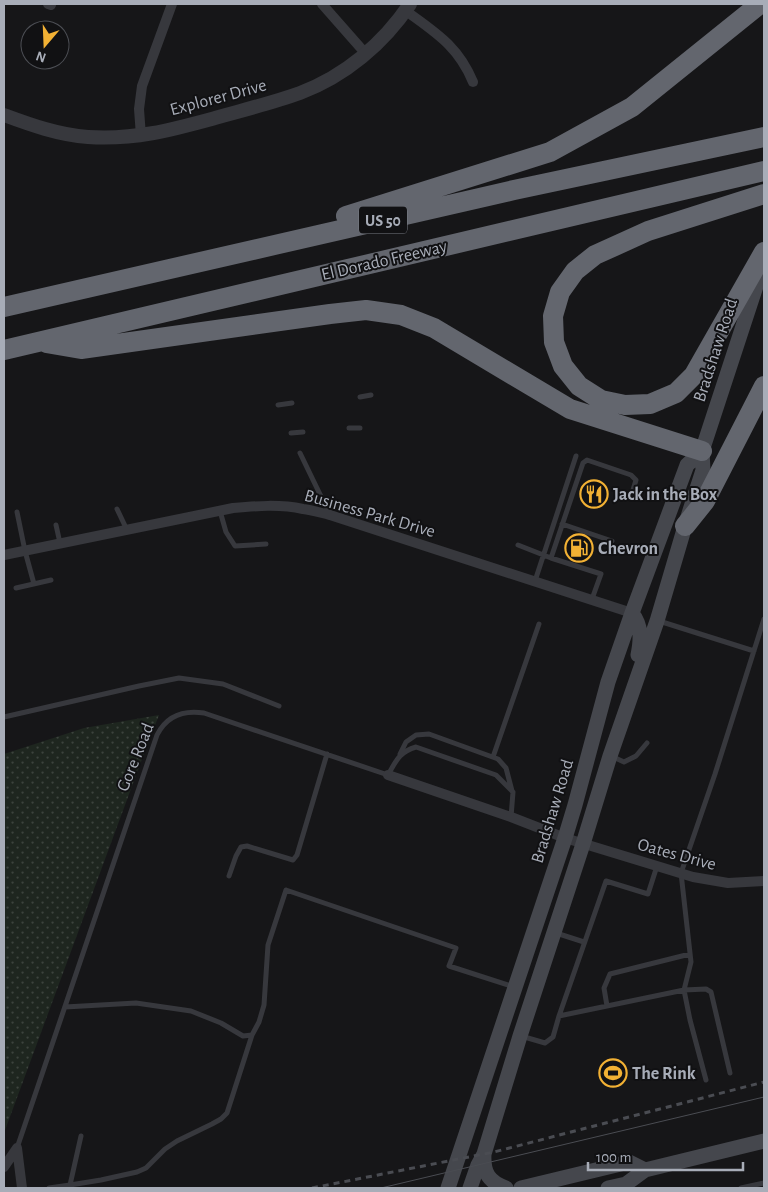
<svg xmlns="http://www.w3.org/2000/svg" width="768" height="1192" font-family="'Alegreya Sans',sans-serif">
	<style>
		.grass { fill: url(#grass-dots) }
		.lines { fill: none; stroke-linecap: round; stroke-linejoin: round }
		.service { stroke: #37383d; stroke-width: 5 }
		.minor { stroke: #37383d; stroke-width: 10 }
		.tertiary { stroke: #37383d; stroke-width: 14 }
		.secondary { stroke: #45474d; stroke-width: 15 }
		.motorway { stroke: #63666e; stroke-width: 20 }
		.tram { stroke: #4a4c52; stroke-width: 1 }
		.rail { stroke: #4a4c52; stroke-width: 3; stroke-dasharray: 6 5; stroke-linecap: butt }
		.labels { text-anchor: middle; stroke-width: 4; stroke-linejoin: round; paint-order: stroke }
		.shield { fill: #111113; stroke: #7b7e86; stroke-width: 1 }
		.shield-label { font-size: 16px; font-weight: bold; fill: #a8adb8 }
		.street-label { font-size: 18px; fill: #a8adb8; stroke: #111113 }
		.poi-label { font-size: 18px; font-weight: bold; fill: #a8adb8; stroke: #111113; text-anchor: start }
	</style>
	<defs>
		<pattern id="grass-dots" width="8" height="8" patternUnits="userSpaceOnUse" patternTransform="scale(1.25)"><rect width="8" height="8" fill="#1e261f"/><path d="M2 2h.1M6 6h.1" fill="none" stroke="#3c433d" stroke-width="1.8" stroke-linecap="round"/></pattern>
	</defs>
	<rect width="100%" height="100%" fill="#161618"/>
	<!-- grass -->
	<path class="grass" d="M159 715 142 759 4 1133V754L84 728Z"/>
	<g class="lines">
		<!-- service -->
		<path class="service" d="M360 397 371 395
			M278 405 292 403
			M349 428H360
			M291 433 303 432
			M300 453 330 515
			M117 509 127 530
			M220 511 226 532 235 546 266 544
			M17 512 25 551 34 584
			M562 524 612 541
			M56 525 60 543
			M518 545 551 558 601 574 592 599
			M551 558 583 463 587 460 631 475 636 480 633 490
			M535 581 576 456
			M16 588 51 580
			M659 621 754 651
			M4 717 139 686 179 678 223 684 279 706
			M400 754 406 742 416 735 429 734 498 759 506 768 512 791
			M611 756 624 762 636 756 647 743
			M493 757 539 624
			M229 876 236 856 241 847 247 846 293 860 297 855 327 754
			M556 933 584 942
			M607 1006 604 988 610 974 690 954
			M65 1007 136 1003 191 1011 221 1023 243 1036 252 1035 259 1022 264 1005 268 945 286 890 456 948 449 966 514 987
			M559 1016 684 990 690 1020 706 1080
			M521 1036 545 1043 553 1037 559 1016 606 881 648 894 657 866
			M730 1073 711 992 706 989 684 990 691 962 681 873 715 774 764 619
			M17 1148 157 735C167 715 184 710 204 713L388 775C396 761 399 752 416 747L496 775 513 792 511 817
			M70 1185 101 1180 137 1172 146 1168 165 1149 177 1141 212 1124 221 1119 227 1113 252 1035
			M49 1188 70 1185 81 1136
			M741 1188 764 1183"/>
		<!-- minor -->
		<path class="minor" d="M48 4 51 5V4
			M322 4 366 54
			M406 11C436 33 458 46 473 82
			M141 136 139 109 142 86 172 4
			M4 555 233 508C256 506 280 504 303 509 312 510 321 513 330 515L632 613
			M388 775 511 817 565 838 693 877 728 883 764 881
			M4 1167 17 1148 22 1188"/>
		<!-- tertiary -->
		<path class="tertiary" d="M4 115C31 125 59 135 88 137 135 140 171 130 215 118 243 110 272 103 300 93 345 76 383 44 410 4"/>
		<!-- secondary -->
		<path class="secondary" d="M632 613C642 626 641 640 638 655
			M484 1154C483 1173 489 1182 506 1188
			M448 1188 565 838 575 805 608 682 632 613 687 465 702 451
			M470 1188 478 1165 484 1154 520 1036 583 844 610 756 657 621 685 526 703 470 702 451 762 268
			M521 1188 629 1162 645 1170
			M608 1188 626 1184 645 1170 764 1141"/>
		<!-- motorway -->
		<path class="motorway" d="M764 194 648 231 595 255 575 271 560 292 553 316 554 342 563 366 579 386 601 400 625 405 650 404 676 393 694 375 764 252
			M346 216 550 152 632 107 760 4
			M4 307 514 190 764 137
			M46 343 81 349 330 314 366 310 401 315 434 328 570 409 702 451
			M4 350 764 171
			M685 526 705 501 764 386"/>
		<!-- tram -->
		<path class="tram" d="M381 1188 764 1097"/>
		<!-- rail -->
		<path class="rail" d="M312 1188 494 1152 764 1082"/>
	</g>
	<!-- icons -->
	<defs>
		<g id="restaurant-ring" transform="scale(1.4375)"><circle r="9.5" fill="#111113" stroke="#f2b134" stroke-width="1.5"/><path d="M-5-6h1v4h1v-4h1v4h1v-4h1v5L-1.5 .5V6h-2V.5L-5-1ZM5-6V6H3V1.5H1.5Q1.5-4 5-6Z" fill="#f2b134"/></g>
		<g id="fuel-ring" transform="scale(1.4375)"><circle r="9.5" fill="#111113" stroke="#f2b134" stroke-width="1.5"/><path d="M-5.5-6h7V0h2V4h1.3V-2.5L3-4.5l.8-.8L6-3V5H2.5V1h-1V6h-7ZM-4.2-4.7v3.2H.2V-4.7Z" fill="#f2b134"/></g>
		<g id="stadium-ring" transform="scale(1.4375)"><circle r="9.5" fill="#111113" stroke="#f2b134" stroke-width="1.5"/><path d="M0-5a6.5 5 0 1 0 0 10a6.5 5 0 1 0 0-10ZM-3.5-1.8h7v3.6h-7Z" fill="#f2b134"/></g>
	</defs>
	<g fill-rule="evenodd">
		<use href="#restaurant-ring" x="594" y="494"/>
		<use href="#fuel-ring" x="579" y="548"/>
		<use href="#stadium-ring" x="613" y="1073"/>
	</g>
	<g class="labels">
		<!-- shield labels -->
		<rect class="shield" x="359" y="206.5" width="48" height="27" rx="4"/>
		<g class="shield-label">
			<text x="383" y="226">US 50</text>
		</g>
		<!-- street labels -->
		<g class="street-label">
			<text transform="translate(218 97) rotate(-15)" y="6">Explorer Drive</text>
			<text transform="translate(384 260) rotate(-13)" y="6">El Dorado Freeway</text>
			<text transform="translate(715 350) rotate(-72)" y="6">Bradshaw Road</text>
			<text transform="translate(370 513) rotate(16)" y="6">Business Park Drive</text>
			<text transform="translate(135 757) rotate(-68)" y="6">Gore Road</text>
			<text transform="translate(552 811) rotate(-73)" y="6">Bradshaw Road</text>
			<text transform="translate(677 854) rotate(15)" y="6">Oates Drive</text>
		</g>
		<!-- poi labels -->
		<g class="poi-label">
			<text x="613" y="500">Jack in the Box</text>
			<text x="598" y="554">Chevron</text>
			<text x="632" y="1079">The Rink</text>
		</g>
	</g>
	<!-- border -->
	<rect width="768" height="1192" fill="none" stroke="#a8adb8" stroke-width="10"/>
	<!-- north arrow -->
	<g transform="translate(45 45) rotate(199)"><circle r="24" fill="#111113" stroke="#4d4f55"/>
	<path d="M0-4L9 19L0 12L-9 19Z" fill="#f2b134"/>
	<text y="-8" font-size="14" font-weight="bold" text-anchor="middle" fill="#a8adb8">N</text>
	</g>
	<!-- scale -->
	<path d="M588 1162v8h155v-8" fill="none" stroke="#a8adb8" stroke-width="2.5"/>
	<text x="596" y="1162" font-size="15" fill="#a8adb8" stroke="#111113" stroke-width="4" paint-order="stroke">100 m</text>
</svg>
